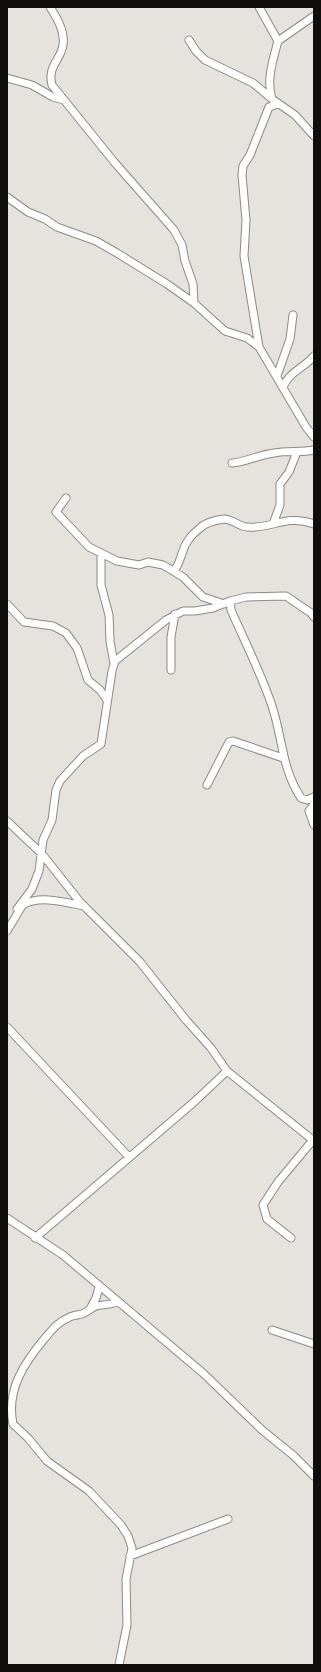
<svg xmlns="http://www.w3.org/2000/svg" width="321" height="1672" font-family="Ubuntu,sans-serif">
	<style>
		.lines { fill: none; stroke-linecap: round; stroke-linejoin: round }
		.minor-casing { stroke: #8d8985; stroke-width: 9 }
		.minor { stroke: #fff; stroke-width: 7 }
	</style>
	<rect width="100%" height="100%" fill="#e6e2dd"/>
	<g class="lines">
		<!-- minor casing -->
		<g class="minor-casing">
			<path id="minor" d="M50 7C57 18 65 31 63 45 61 60 47 66 52 85L115 163 174 230 182 245 185 261 193 284 194 303 225 331 247 338 259 347 306 427 314 437
				M259 7 278 41
				M314 16 278 41C273 60 266 80 272 99L295 115 314 136
				M189 40 196 51 205 60 253 83 272 99
				M7 78 32 85 53 97 64 100
				M7 197 28 212 45 219 57 227 96 241 117 253 167 284 194 303
				M259 347 244 256 246 220 242 175 243 166 250 155 269 107 278 104
				M277 376 290 339 293 315
				M283 387C289 372 304 368 314 356
				M232 463C246 462 258 455 274 453 288 450 300 453 314 450
				M66 498 56 512 89 547 117 561 139 565 148 562 163 565 183 577 203 597 224 604
				M273 524 280 505V484L289 472 297 452
				M101 553V585L109 615 110 641 114 664
				M174 571C179 565 180 558 183 551 185 543 192 534 199 529 204 523 217 520 224 519 233 519 239 527 247 527 273 529 285 514 314 524
				M230 601 231 610C245 642 261 673 272 706 283 739 281 767 301 798L307 800 314 797
				M7 604 24 622 53 626 66 633 77 648 88 680 100 690 107 700
				M171 670V637L175 614
				M207 785 229 742 233 741 283 758
				M314 804 309 811 314 825
				M7 821 42 854 80 902 140 962 186 1020 211 1048 227 1071
				M22 905C40 895 64 902 84 906
				M17 909 32 889 39 871 43 840 52 820 56 790 60 781 83 756 101 744 112 671 115 661 166 620 183 611H195L213 608 230 601 246 597 286 596 311 613 314 617
				M7 931 22 906
				M7 1027 129 1157
				M7 1218 63 1255 203 1373 262 1430 294 1456 314 1476
				M35 1238 193 1103 227 1071 314 1141
				M291 1238 267 1219 263 1205 278 1182 313 1140
				M117 1302C108 1306 103 1304 96 1306 91 1308 87 1312 82 1314 78 1315 72 1315 68 1318 58 1322 52 1330 45 1338 24 1363 6 1390 13 1424L28 1438 47 1461 89 1491 121 1525 128 1536 132 1548 126 1579 127 1625 119 1665
				M90 1309 96 1298 99 1287
				M272 1330 314 1344
				M130 1556 228 1519"/>
		</g>
		<!-- minor -->
		<use href="#minor" class="minor"/>
	</g>
	<!-- border -->
	<rect width="321" height="1672" fill="none" stroke="#0f0e0c" stroke-width="16"/>
</svg>
